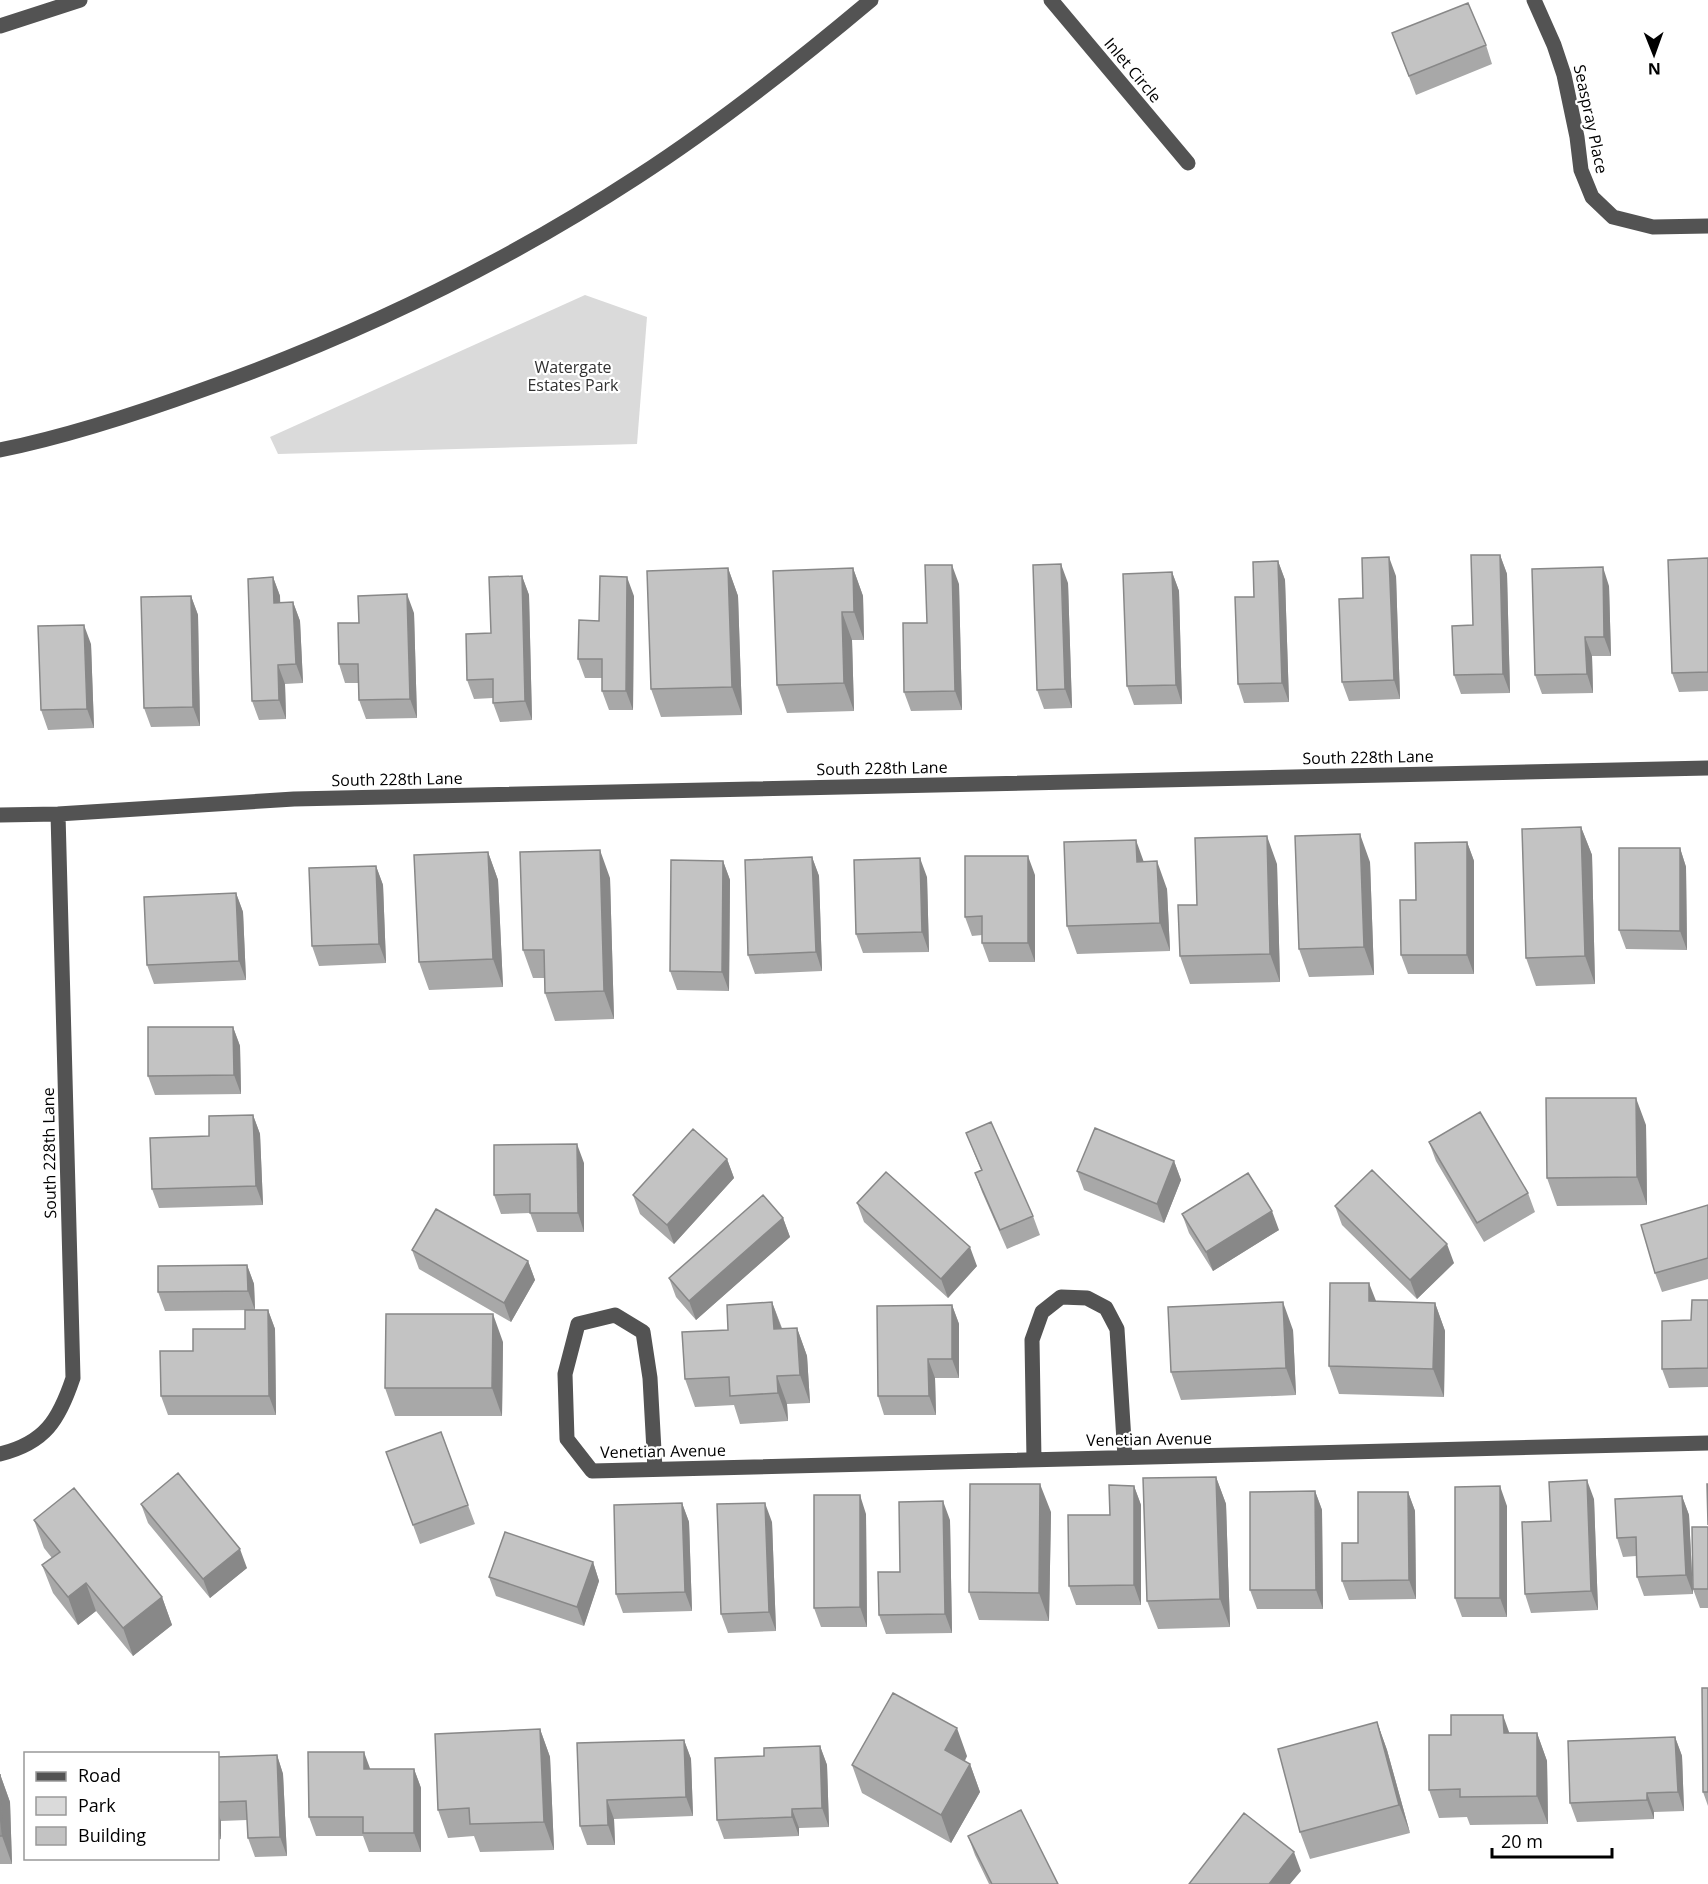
<svg xmlns="http://www.w3.org/2000/svg" width="1708" height="1884" font-family="'Open Sans',sans-serif">
	<style>
		.green { fill: #dadada }
		.lines { fill: none; stroke-linecap: round; stroke-linejoin: round }
		.minor { stroke: #535353; stroke-width: 15 }
		.wall { fill: #a8a8a8 }
		.shaded-wall { fill: #888 }
		.building { fill: #c3c3c3; stroke: #888; stroke-width: 1.5 }
		.labels { text-anchor: middle; stroke-width: 4.5; stroke-linejoin: round; paint-order: stroke }
		.street-label { font-size: 16px; fill: #000; stroke: #fff }
		.park-label { font-size: 16px; fill: #313131; stroke: #fff }
	</style>
	<rect width="100%" height="100%" fill="#fff"/>
	<!-- green -->
	<path class="green" d="M585 295 647 317 637 444 278 454 270 437Z"/>
	<g class="lines">
		<!-- minor -->
		<path class="minor" d="M1051 0 1188 163
			M1534 0 1554 45 1564 75 1577 137 1581 170 1592 197 1613 217 1653 227 1708 226
			M0 26 80 0
			M0 450C69 436 139 413 205 389 357 335 502 265 637 177 719 124 796 63 871 0
			M0 815 58 814 294 799 1708 768
			M0 1454C45 1443 59 1420 73 1378L58 814
			M1034 1460 1032 1340 1042 1312 1061 1297 1087 1298 1106 1308 1117 1329 1125 1457
			M655 1469 650 1378 643 1332 615 1315 578 1324 565 1374 567 1439 592 1471 1708 1443"/>
	</g>
	<!-- wall -->
	<path class="wall" d="M1392 33 1486 45 1492 64 1416 95Z
		M1500 555 1507 574 1510 693 1461 694 1454 675Z
		M1708 558V691L1679 692 1672 673Z
		M1278 561 1285 580 1289 702 1244 703 1238 684 1254 597Z
		M728 568 738 596 742 715 661 717 651 689Z
		M853 568 863 596 864 640H852L854 711 787 713 777 685Z
		M1172 572 1179 591 1182 704 1134 705 1127 686Z
		M522 576 529 595 532 720 500 722 493 703V698L474 699 467 680 491 633Z
		M1396 576 1400 699 1349 701 1342 682 1363 598Z
		M273 577 280 596V602H293L300 621 303 683 285 684 286 719 259 720 252 701Z
		M1068 583 1072 708 1044 709 1037 690Z
		M959 584 962 710 911 711 904 692 927 623Z
		M1609 586 1611 656H1592L1593 693 1542 694 1535 675Z
		M191 596 198 615 200 726 151 727 144 708Z
		M634 596 633 710H609L602 691V678H585L578 659 599 621Z
		M414 613 417 718 366 719 359 700 358 683H345L339 664Z
		M91 644 94 728 48 730 41 710Z
		M1581 827 1592 855 1595 984 1536 986 1526 958Z
		M1467 842 1474 861V974H1408L1401 955 1416 900Z
		M1680 848 1686 867 1687 950 1626 949 1619 930Z
		M488 852 498 880 503 987 429 990 419 962Z
		M812 857 819 876 822 971 755 974 748 955Z
		M723 861 730 880 729 991 677 990 670 971Z
		M1144 861 1167 889 1170 951 1077 954 1067 926Z
		M1370 862 1374 975 1309 977 1299 949Z
		M1277 864 1280 982 1190 984 1180 956 1197 905Z
		M376 866 383 885 386 963 319 966 312 946Z
		M1035 875V962H989L982 943V935L972 936 965 917Z
		M927 877 929 952 863 953 856 934Z
		M610 878 614 1019 555 1021 545 993V978H533L523 950Z
		M236 893 243 912 246 980 154 984 147 965Z
		M233 1027 240 1046 241 1094 155 1095 148 1076Z
		M253 1115 260 1134 263 1205 159 1208 152 1189 209 1136Z
		M1646 1125 1647 1205 1557 1206 1547 1178Z
		M966 1133 1033 1216 1040 1235 1007 1249 982 1192 975 1173 981 1170Z
		M1429 1142 1528 1193 1535 1212 1484 1242 1436 1161Z
		M727 1159 734 1178 674 1244 640 1214 633 1195Z
		M1174 1161 1181 1180 1164 1223 1084 1190 1077 1171Z
		M584 1163V1232H537L530 1213 501 1214 494 1195Z
		M857 1203 977 1266 948 1298 864 1222Z
		M1708 1205V1279L1662 1292 1655 1273Z
		M1335 1206 1454 1263 1417 1299 1342 1225Z
		M1182 1214 1279 1230 1213 1271 1189 1233Z
		M783 1218 790 1237 696 1320 676 1297 669 1278Z
		M412 1250 528 1261 535 1280 511 1322 419 1269Z
		M247 1265 254 1284 255 1310 165 1311 158 1292Z
		M1708 1300V1387L1669 1388 1662 1369 1691 1320Z
		M1376 1301 1435 1303 1445 1331 1444 1397 1339 1394 1329 1366Z
		M772 1302 782 1328H797L807 1356 810 1403 787 1404 788 1421 740 1424 734 1405 695 1407 685 1379 728 1330Z
		M952 1305 959 1324V1378H935L936 1415H884L878 1396Z
		M268 1310 275 1329 276 1415H168L161 1396 193 1351 245 1329Z
		M1293 1330 1296 1395 1181 1400 1171 1372Z
		M503 1342 502 1416H395L385 1388Z
		M441 1432 475 1524 420 1544 386 1452Z
		M1216 1477 1226 1504 1230 1627 1158 1629 1147 1601Z
		M1134 1486 1141 1505V1605H1076L1069 1586 1110 1515Z
		M1315 1491 1322 1510 1323 1609H1257L1250 1590Z
		M1408 1492 1415 1511 1416 1599 1349 1600 1342 1581 1358 1543Z
		M1682 1496 1689 1515 1693 1594 1644 1596 1637 1577 1636 1556 1623 1557 1617 1538Z
		M1594 1499 1598 1610 1531 1613 1525 1594 1551 1521Z
		M682 1503 689 1522 692 1611 623 1613 616 1594Z
		M141 1504 247 1568 210 1598 148 1523Z
		M1507 1506V1617H1462L1455 1598Z
		M1051 1512 1049 1621 979 1620 969 1592Z
		M866 1514 867 1627H821L814 1608Z
		M34 1520 162 1597 172 1625 133 1656 96 1611 78 1625 53 1593 42 1565 52 1558 44 1548Z
		M950 1520 952 1633 886 1634 879 1615 900 1572Z
		M772 1522 776 1631 728 1633 721 1614Z
		M1708 1527V1608H1700L1693 1589Z
		M593 1562 599 1581 584 1626 496 1596 489 1577Z
		M1708 1688V1806L1703 1792Z
		M1377 1722 1387 1750 1410 1833 1310 1859 1300 1832Z
		M540 1729 550 1757 554 1850 480 1852 474 1836 448 1838 438 1810Z
		M1510 1733H1537L1547 1761 1548 1824 1470 1825 1467 1817 1439 1818 1429 1790Z
		M1675 1737 1682 1756 1684 1811 1654 1812V1819L1577 1822 1570 1803Z
		M684 1740 691 1759 693 1816 614 1819 615 1845H587L580 1826 577 1743Z
		M820 1746 827 1765 829 1827 799 1828V1836L724 1839 717 1820 764 1756Z
		M277 1755 283 1774 287 1856 255 1857 248 1838 247 1820 221 1821V1839L218 1840V1757Z
		M967 1756 965 1761 970 1764 980 1792 951 1843 862 1793 852 1765Z
		M370 1769H414L421 1788V1852H369L363 1836H316L309 1817Z
		M0 1774 10 1802 12 1864H0Z
		M968 1836 1058 1884H989L975 1855Z"/>
	<!-- shaded-wall -->
	<path class="shaded-wall" d="M1500 555 1507 574 1510 693 1503 674Z
		M1389 557 1396 576 1400 699 1394 680Z
		M1278 561 1285 580 1289 702 1282 683Z
		M1061 564 1068 583 1072 708 1065 689Z
		M952 565 959 584 962 710 955 691Z
		M1603 567 1609 586 1611 656 1604 637Z
		M728 568 738 596 742 715 732 687Z
		M853 568 863 596 864 640 854 612Z
		M1172 572 1179 591 1182 704 1176 685Z
		M522 576 529 595 532 720 525 701Z
		M273 577 280 596 281 622 274 603Z
		M627 577 634 596 633 710 626 691Z
		M407 594 414 613 417 718 410 699Z
		M191 596 198 615 200 726 193 707Z
		M293 602 300 621 303 683 296 664Z
		M842 612 852 640 854 711 844 683Z
		M84 625 91 644 94 728 87 709Z
		M1585 637 1592 656 1593 693 1587 674Z
		M278 665 285 684 286 719 279 700Z
		M1581 827 1592 855 1595 984 1585 956Z
		M1360 834 1370 862 1374 975 1364 947Z
		M1267 836 1277 864 1280 982 1270 954Z
		M1136 840 1146 868 1137 862Z
		M1467 842 1474 861V974L1467 955Z
		M1680 848 1686 867 1687 950 1680 931Z
		M600 850 610 878 614 1019 604 991Z
		M488 852 498 880 503 987 493 959Z
		M1028 856 1035 875V962L1028 943Z
		M812 857 819 876 822 971 816 952Z
		M920 858 927 877 929 952 922 932Z
		M723 861 730 880 729 991 722 972Z
		M1157 861 1167 889 1170 951 1160 923Z
		M376 866 383 885 386 963 379 944Z
		M236 893 243 912 246 980 239 961Z
		M233 1027 240 1046 241 1094 234 1075Z
		M1636 1098 1646 1125 1647 1205 1637 1177Z
		M253 1115 260 1134 263 1205 256 1186Z
		M577 1144 584 1163V1232L578 1213Z
		M727 1159 734 1178 674 1244 667 1225Z
		M1174 1161 1181 1180 1164 1223 1157 1204Z
		M1272 1211 1279 1230 1213 1271 1206 1252Z
		M783 1218 790 1237 696 1320 689 1301Z
		M1447 1244 1454 1263 1417 1299 1410 1280Z
		M970 1247 977 1266 948 1298 941 1279Z
		M528 1261 535 1280 511 1322 504 1303Z
		M247 1265 254 1284 255 1310 248 1291Z
		M1369 1283 1380 1311 1369 1301Z
		M772 1302 782 1330 774 1329Z
		M1283 1302 1293 1330 1296 1395 1286 1368Z
		M1435 1303 1445 1331 1444 1397 1433 1369Z
		M952 1305 959 1324V1378L952 1359Z
		M268 1310 275 1329 276 1415 269 1396Z
		M493 1314 503 1342 502 1416 492 1388Z
		M797 1328 807 1356 810 1403 800 1375Z
		M928 1359 935 1378 936 1415 929 1396Z
		M777 1376 787 1404 788 1421 778 1393Z
		M1216 1477 1226 1504 1230 1627 1220 1599Z
		M1587 1480 1594 1499 1598 1610 1591 1591Z
		M1040 1484 1051 1512 1049 1621 1039 1593Z
		M1134 1486 1141 1505V1605L1134 1585Z
		M1500 1486 1507 1506V1617L1500 1598Z
		M1315 1491 1322 1510 1323 1609 1316 1590Z
		M1408 1492 1415 1511 1416 1599 1409 1580Z
		M860 1495 866 1514 867 1627 860 1607Z
		M1682 1496 1689 1515 1693 1594 1686 1575Z
		M943 1501 950 1520 952 1633 945 1614Z
		M682 1503 689 1522 692 1611 685 1592Z
		M765 1503 772 1522 776 1631 769 1612Z
		M240 1549 247 1568 210 1598 203 1579Z
		M593 1562 599 1581 584 1626 577 1607Z
		M86 1583 96 1611 78 1625 68 1597Z
		M162 1597 172 1625 133 1656 123 1628Z
		M1503 1715 1513 1743 1504 1733Z
		M1377 1722 1387 1750 1410 1833 1399 1805Z
		M957 1728 967 1756 955 1778 945 1750Z
		M540 1729 550 1757 554 1850 544 1822Z
		M1537 1733 1547 1761 1548 1824 1537 1796Z
		M1675 1737 1682 1756 1684 1811 1678 1792Z
		M684 1740 691 1759 693 1816 686 1797Z
		M820 1746 827 1765 829 1827 822 1808Z
		M364 1752 371 1771 364 1769Z
		M277 1755 283 1774 287 1856 280 1837Z
		M970 1764 980 1792 951 1843 941 1815Z
		M414 1769 421 1788V1852L414 1833Z
		M0 1774 10 1802 12 1864 2 1836Z
		M1647 1793 1654 1812V1819L1647 1800Z
		M607 1800 614 1819 615 1845 608 1825Z
		M792 1809 799 1828V1836L792 1817Z
		M218 1813 221 1821V1839L218 1829Z
		M1294 1852 1301 1871 1290 1884H1269Z"/>
	<!-- building -->
	<path class="building" d="M1468 3 1486 45 1409 76 1392 33Z
		M1471 555H1500L1503 674 1454 675 1452 626 1473 625Z
		M1389 557 1394 680 1342 682 1339 599 1363 598 1362 558Z
		M1708 558V672L1672 673 1668 560Z
		M1278 561 1282 683 1238 684 1235 597H1254L1253 562Z
		M1061 564 1065 689 1037 690 1033 565Z
		M925 565H952L955 691 904 692 903 623H927Z
		M1603 567 1604 637H1585L1587 674 1535 675 1532 569Z
		M728 568 732 687 651 689 647 571Z
		M853 568 854 612H842L844 683 777 685 773 571Z
		M1172 572 1176 685 1127 686 1123 574Z
		M522 576 525 701 493 703V679L467 680 466 634 491 633 489 577Z
		M600 576 627 577 626 691H602V659H578L579 620 599 621Z
		M273 577 274 603 293 602 296 664 278 665 279 700 252 701 248 579Z
		M407 594 410 699 359 700 358 664H339L338 623H359L358 596Z
		M191 596 193 707 144 708 141 597Z
		M84 625 87 709 41 710 38 626Z
		M1581 827 1585 956 1526 958 1522 829Z
		M1360 834 1364 947 1299 949 1295 836Z
		M1267 836 1270 954 1180 956 1178 905H1197L1195 838Z
		M1136 840 1137 862 1157 861 1160 923 1067 926 1064 842Z
		M1467 842V955H1401L1400 900H1416L1415 843Z
		M1619 848H1680V931L1619 930Z
		M600 850 604 991 545 993 544 950H523L520 852Z
		M488 852 493 959 419 962 414 855Z
		M965 856H1028V943H982V916L965 917Z
		M812 857 816 952 748 955 745 860Z
		M920 858 922 932 856 934 854 860Z
		M671 860 723 861 722 972 670 971Z
		M376 866 379 944 312 946 309 868Z
		M236 893 239 961 147 965 144 897Z
		M148 1027H233L234 1075 148 1076Z
		M1546 1098H1636L1637 1177 1547 1178Z
		M1480 1112 1528 1193 1477 1223 1429 1142Z
		M253 1115 256 1186 152 1189 150 1138 209 1136V1116Z
		M991 1122 1033 1216 1000 1230 975 1173 982 1170 966 1133Z
		M1095 1128 1174 1161 1157 1204 1077 1171Z
		M693 1129 727 1159 667 1225 633 1195Z
		M577 1144 578 1213H530V1194L494 1195V1145Z
		M1372 1170 1447 1244 1410 1280 1335 1206Z
		M886 1172 970 1247 941 1279 857 1203Z
		M1248 1173 1272 1211 1206 1252 1182 1214Z
		M763 1195 783 1218 689 1301 669 1278Z
		M1708 1205V1258L1655 1273 1641 1225Z
		M436 1209 528 1261 504 1303 412 1250Z
		M247 1265 248 1291 158 1292V1266Z
		M1330 1283H1369V1301L1435 1303 1433 1369 1329 1366Z
		M1692 1300H1708V1368L1662 1369V1321L1691 1320Z
		M772 1302 774 1329 797 1328 800 1375 777 1376 778 1393 730 1396 729 1377 685 1379 682 1332 728 1330 727 1305Z
		M1283 1302 1286 1368 1171 1372 1168 1307Z
		M952 1305V1359H928L929 1396H878L877 1306Z
		M245 1310H268L269 1396H161L160 1351H193V1329H245Z
		M386 1314H493L492 1388H385Z
		M441 1432 468 1505 413 1525 386 1452Z
		M178 1473 240 1549 203 1579 141 1504Z
		M1216 1477 1220 1599 1147 1601 1143 1478Z
		M1587 1480 1591 1591 1525 1594 1522 1522 1551 1521 1549 1482Z
		M970 1484H1040L1039 1593 969 1592Z
		M1707 1484H1708V1525Z
		M1109 1485 1134 1486V1585L1069 1586 1068 1515H1110Z
		M1500 1486V1598H1455V1487Z
		M74 1488 162 1597 123 1628 86 1583 68 1597 42 1565 60 1552 34 1520Z
		M1315 1491 1316 1590H1250V1492Z
		M1358 1492H1408L1409 1580 1342 1581V1543H1358Z
		M814 1495H860V1607L814 1608Z
		M1682 1496 1686 1575 1637 1577 1636 1537 1617 1538 1615 1499Z
		M943 1501 945 1614 879 1615 878 1572H900L899 1502Z
		M682 1503 685 1592 616 1594 614 1505Z
		M765 1503 769 1612 721 1614 717 1504Z
		M1692 1527H1708V1589H1693Z
		M505 1532 593 1562 577 1607 489 1577Z
		M1702 1688H1708V1792H1703Z
		M893 1693 957 1728 945 1750 970 1764 941 1815 852 1765Z
		M1451 1715H1503L1504 1733H1537V1796L1460 1797V1789L1429 1790V1735H1451Z
		M1377 1722 1399 1805 1300 1832 1278 1749Z
		M540 1729 544 1822 470 1824 469 1808 438 1810 435 1734Z
		M1675 1737 1678 1792 1647 1793V1800L1570 1803 1568 1741Z
		M684 1740 686 1797 607 1800 608 1825 580 1826 577 1743Z
		M820 1746 822 1808 792 1809V1817L717 1820 715 1758 764 1756V1748Z
		M308 1752H364V1769H414V1833H363V1817H309Z
		M277 1755 280 1837 248 1838 246 1801 218 1802V1757Z
		M0 1774 2 1836H0Z
		M1021 1810 1058 1884H992L968 1836Z
		M1244 1813 1294 1852 1269 1884H1189Z"/>
	<g class="labels">
		<!-- street labels -->
		<g class="street-label">
			<text transform="translate(1133 70) rotate(50)" y="6">Inlet Circle</text>
			<text transform="translate(1591 119) rotate(78)" y="6">Seaspray Place</text>
			<text transform="translate(1368 757) rotate(-1)" y="6">South 228th Lane</text>
			<text transform="translate(882 768) rotate(-1)" y="6">South 228th Lane</text>
			<text transform="translate(397 779) rotate(-1)" y="6">South 228th Lane</text>
			<text transform="translate(49 1153) rotate(-91)" y="6">South 228th Lane</text>
			<text transform="translate(1149 1439) rotate(-1)" y="6">Venetian Avenue</text>
			<text transform="translate(663 1451) rotate(-1)" y="6">Venetian Avenue</text>
		</g>
		<!-- park labels -->
		<g class="park-label">
			<text x="573" y="373">Watergate<tspan x="573" dy="18">Estates Park</tspan></text>
		</g>
	</g>
	<!-- legend -->
	<rect x="24" y="1752" width="195" height="108" fill="#ffffff" stroke="#999999" stroke-width="1.5"/>
	<rect x="36" y="1772" width="30" height="9" fill="#535353" stroke="#999999" stroke-width="1.5"/>
	<text x="78" y="1782" font-size="18" fill="#000000">Road</text>
	<rect x="36" y="1797" width="30" height="18" fill="#dadada" stroke="#999999" stroke-width="1.5"/>
	<text x="78" y="1812" font-size="18" fill="#000000">Park</text>
	<rect x="36" y="1827" width="30" height="18" fill="#c3c3c3" stroke="#999999" stroke-width="1.5"/>
	<text x="78" y="1842" font-size="18" fill="#000000">Building</text>
	<!-- north arrow -->
	<g transform="translate(1654 54) rotate(179)" stroke="#ffffff" stroke-width="4.5" paint-order="stroke">
	<path d="M0-4.5L10 22L0 15L-10 22Z" fill="#000000"/>
	<text y="-9" font-size="16" font-weight="bold" text-anchor="middle" fill="#000000">N</text>
	</g>
	<!-- scale -->
	<path d="M1492 1848v9h120v-9" fill="none" stroke="#000000" stroke-width="3"/>
	<text x="1501" y="1848" font-size="18" fill="#000000" stroke="#ffffff" stroke-width="4.5" paint-order="stroke">20 m</text>
</svg>
